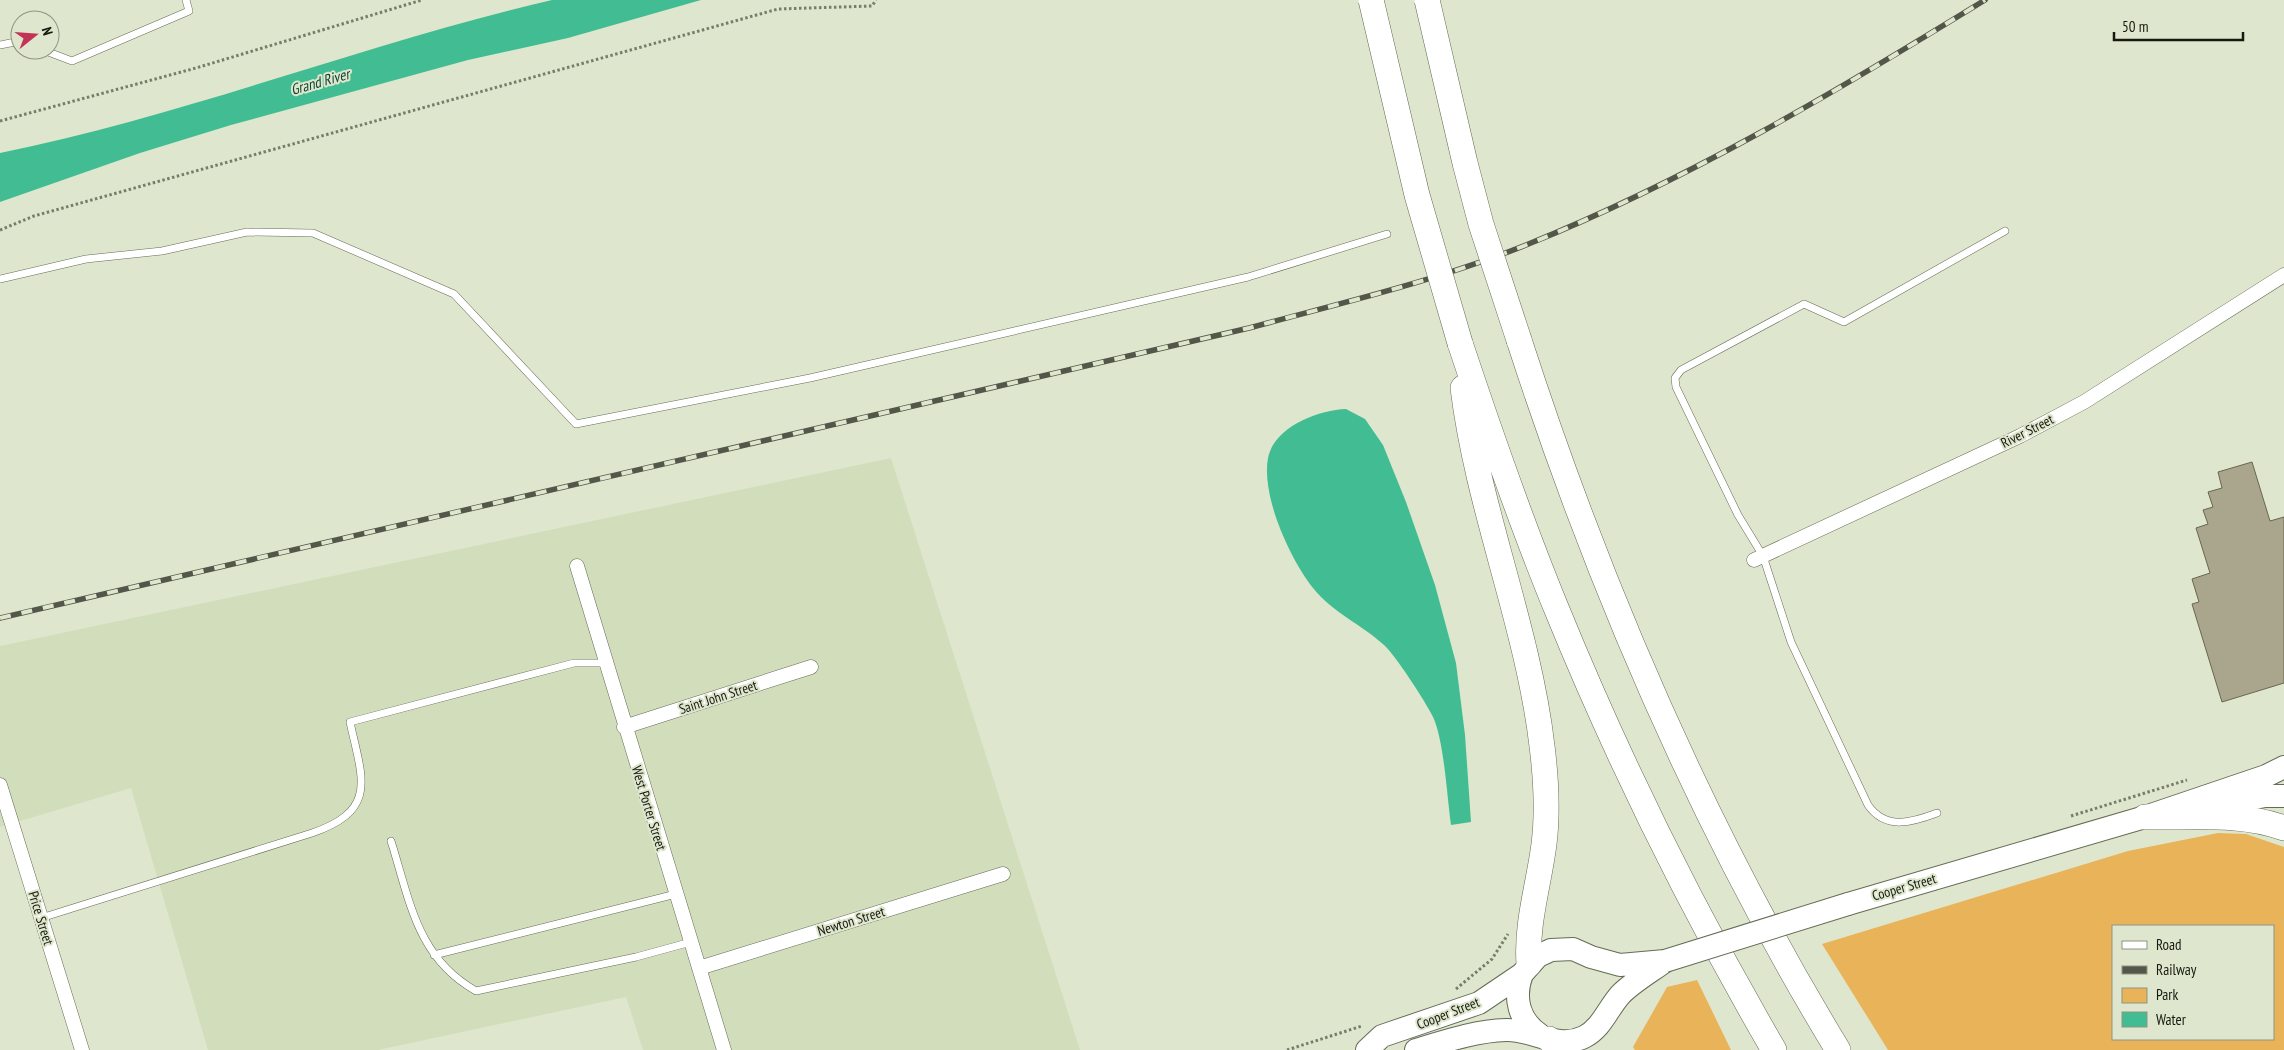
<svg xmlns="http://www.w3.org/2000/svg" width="2284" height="1050" font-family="'PT Sans Narrow',sans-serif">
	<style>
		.built { fill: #d2ddbc }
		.green { fill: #e9b35a; fill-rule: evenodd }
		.water { fill: #42bd93 }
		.building { fill: #aaa68d; stroke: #69664e }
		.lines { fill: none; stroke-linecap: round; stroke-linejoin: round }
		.lane-casing { stroke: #646c55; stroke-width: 8 }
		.street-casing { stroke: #646c55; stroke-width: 15 }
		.primary-casing { stroke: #646c55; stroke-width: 24 }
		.highway-casing { stroke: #646c55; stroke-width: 26 }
		.path { stroke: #777d6b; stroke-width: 3; stroke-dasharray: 2.5 2.5; stroke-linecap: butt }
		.lane { stroke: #fff; stroke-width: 7 }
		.street { stroke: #fff; stroke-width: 14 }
		.primary { stroke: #fff; stroke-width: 22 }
		.highway { stroke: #fff; stroke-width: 25 }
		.rail-casing { stroke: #535749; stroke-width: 5.5 }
		.rail { stroke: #dee7cd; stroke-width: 4; stroke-dasharray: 11; stroke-linecap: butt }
		.primary-bridge-casing { stroke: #646c55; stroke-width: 24; stroke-linecap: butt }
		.highway-bridge-casing { stroke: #646c55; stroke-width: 26; stroke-linecap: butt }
		.primary-bridge { stroke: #fff; stroke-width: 22 }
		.highway-bridge { stroke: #fff; stroke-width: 25 }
		.labels { text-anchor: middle; stroke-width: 4; stroke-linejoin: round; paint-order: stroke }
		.street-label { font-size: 14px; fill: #161910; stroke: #dee7cd }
		.water-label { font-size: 15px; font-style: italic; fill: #104433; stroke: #dee7cd }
	</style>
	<rect width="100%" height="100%" fill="#dee7cd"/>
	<!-- built -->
	<path class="built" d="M891 458 1080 1050H643L626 997 378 1050H208L131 788 0 827V646Z"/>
	<!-- green -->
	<path class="green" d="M2218 833 2246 834 2284 847V1050H1888L1822 944 2128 851ZM2113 926H2273V1039H2113Z
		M1697 980 1731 1050H1635L1633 1047 1667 987Z"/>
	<!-- water -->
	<path class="water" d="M552 0H701L568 38 468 60 231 125 140 153 0 202V153C188 115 366 43 552 0Z
		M1346 409 1365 419 1383 445 1406 502 1435 585 1456 663 1465 735 1471 822 1451 825C1447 797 1444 740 1433 717 1426 702 1395 655 1384 645 1361 624 1333 613 1313 588 1290 559 1261 496 1268 458 1274 427 1318 410 1346 409Z"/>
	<!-- building -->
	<path class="building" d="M2252 462 2270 521 2284 517V683L2222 702 2192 604 2199 602 2192 579 2210 573 2196 528 2208 524 2203 510 2213 507 2208 492 2222 488 2218 472Z"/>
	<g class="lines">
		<!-- lane casing -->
		<g class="lane-casing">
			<path id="lane" d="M0 45 20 41
				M43 50 72 61 189 11 186 0
				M0 279 86 259 162 251 247 232 313 233 454 294 576 424 810 378 1248 277 1387 234
				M1937 813C1913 822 1886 831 1868 805L1791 642 1763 556 1738 515 1676 387 1675 378 1681 370 1804 304 1844 322 2005 231
				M391 841C410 901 417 958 476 991L636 957 691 942
				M41 918 312 833C379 810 362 778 350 722L574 663H606
				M434 955 676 894"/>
		</g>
		<!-- street casing -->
		<g class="street-casing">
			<path id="street" d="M1754 560 2020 436 2084 402 2284 275
				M577 566 724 1050
				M624 727 811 667
				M0 785 82 1050
				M699 968 1003 874"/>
		</g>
		<!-- primary casing -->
		<g class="primary-casing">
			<path id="primary" d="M2213 806 2265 796H2284
				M1848 904 2145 817 2266 776 2284 767
				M1522 974C1513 998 1519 1021 1540 1035
				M1367 1050 1382 1036 1479 1003 1522 974 1538 956 1551 950 1573 949 1591 957 1620 965 1665 961
				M1416 1050C1446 1041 1475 1031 1506 1030 1533 1029 1557 1050 1584 1037 1602 1028 1608 1008 1621 994 1633 982 1650 972 1664 962"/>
		</g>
		<!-- highway casing -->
		<g class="highway-casing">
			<path id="highway" d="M1519 340C1599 587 1703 828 1838 1050
				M1460 343C1490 433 1521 523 1557 610 1619 762 1692 909 1774 1050
				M1463 388C1478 510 1528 626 1542 746 1546 778 1548 812 1544 844 1539 884 1526 923 1529 964
				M2145 817C2192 818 2240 812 2284 828
				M1549 1039 1559 1050"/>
		</g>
		<!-- path -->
		<path class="path" d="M0 121 196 68 422 0
			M0 230 34 216 778 9 872 6 876 0
			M2071 816 2187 780
			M1456 989 1492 959 1508 934
			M1287 1050 1362 1026"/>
		<!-- lane -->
		<use href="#lane" class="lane"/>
		<!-- street -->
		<use href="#street" class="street"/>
		<!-- primary -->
		<use href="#primary" class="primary"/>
		<!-- highway -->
		<use href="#highway" class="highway"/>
		<!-- rail casing -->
		<g class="rail-casing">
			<path id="rail" d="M0 618 1249 328C1341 303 1436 281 1526 245 1688 180 1837 91 1985 0"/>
		</g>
		<!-- rail -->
		<use href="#rail" class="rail"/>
		<!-- primary-bridge casing -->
		<g class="primary-bridge-casing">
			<path id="primary-bridge" d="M1665 961 1848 904"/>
		</g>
		<!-- highway-bridge casing -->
		<g class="highway-bridge-casing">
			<path id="highway-bridge" d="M1371 0 1417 195 1460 343
				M1427 0 1465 163 1481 224 1519 340"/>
		</g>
		<!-- primary-bridge -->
		<use href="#primary-bridge" class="primary-bridge"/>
		<!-- highway-bridge -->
		<use href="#highway-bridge" class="highway-bridge"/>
	</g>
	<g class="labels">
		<!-- street labels -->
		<g class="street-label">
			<text transform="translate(2027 431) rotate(-27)" y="5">River Street</text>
			<text transform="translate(718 697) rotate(-18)" y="5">Saint John Street</text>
			<text transform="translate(649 808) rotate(73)" y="5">West Porter Street</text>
			<text transform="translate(1904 887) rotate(-16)" y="5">Cooper Street</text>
			<text transform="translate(41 918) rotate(73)" y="5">Price Street</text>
			<text transform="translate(851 921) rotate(-17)" y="5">Newton Street</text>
			<text transform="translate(1448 1013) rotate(-21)" y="5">Cooper Street</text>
		</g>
		<!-- water labels -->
		<g class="water-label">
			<text transform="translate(320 82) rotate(-16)" y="5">Grand River</text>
		</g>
	</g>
	<!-- legend -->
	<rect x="2112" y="925" width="162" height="115" fill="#dee7cd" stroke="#8e9581"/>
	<rect x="2122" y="941" width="25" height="8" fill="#ffffff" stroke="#8e9581"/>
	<text x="2156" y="950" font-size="15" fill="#161910">Road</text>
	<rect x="2122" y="966" width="25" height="8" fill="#535749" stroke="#8e9581"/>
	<text x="2156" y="975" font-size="15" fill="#161910">Railway</text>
	<rect x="2122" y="988" width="25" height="15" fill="#e9b35a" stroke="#8e9581"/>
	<text x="2156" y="1000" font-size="15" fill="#161910">Park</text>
	<rect x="2122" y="1012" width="25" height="15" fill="#42bd93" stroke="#8e9581"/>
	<text x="2156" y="1025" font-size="15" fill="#161910">Water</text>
	<!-- north arrow -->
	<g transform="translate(35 35) rotate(73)"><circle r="24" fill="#dee7cd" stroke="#8e9581"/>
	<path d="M0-4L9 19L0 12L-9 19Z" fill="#c33356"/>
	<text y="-8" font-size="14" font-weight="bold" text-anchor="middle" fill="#161910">N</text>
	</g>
	<!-- scale -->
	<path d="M2114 32v8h129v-8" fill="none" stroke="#161910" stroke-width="2.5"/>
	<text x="2122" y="32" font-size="15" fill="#161910" stroke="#dee7cd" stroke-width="4" paint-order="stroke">50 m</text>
</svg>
